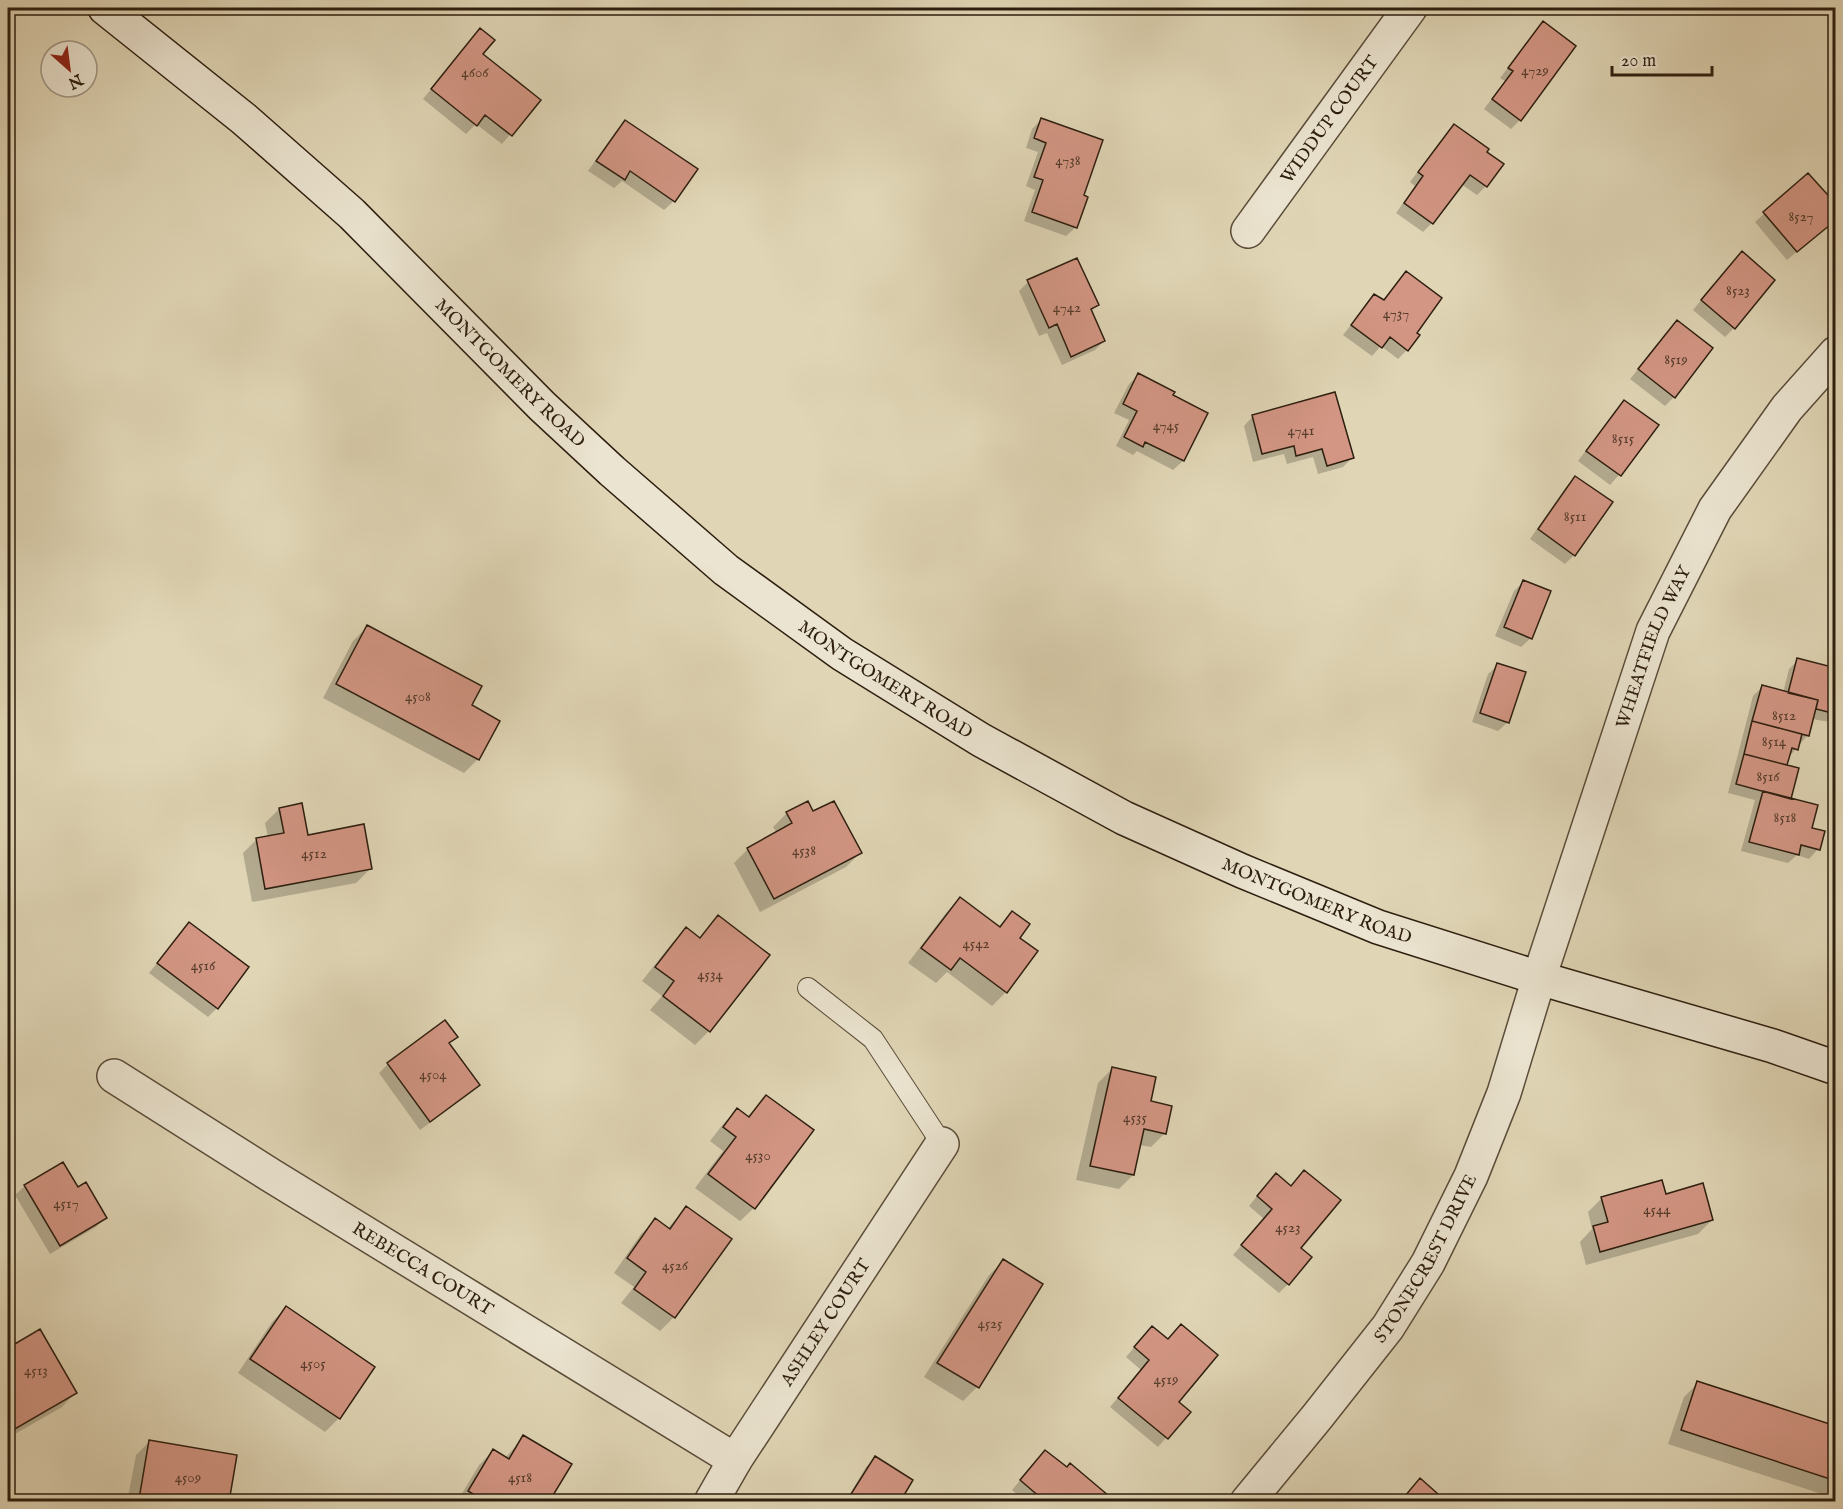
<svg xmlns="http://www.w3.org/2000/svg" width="1843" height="1509" font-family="'IM FELL English',serif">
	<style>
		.shadow { fill: #0003 }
		.building { fill: #d39684; stroke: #2d1e0f; stroke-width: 1.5 }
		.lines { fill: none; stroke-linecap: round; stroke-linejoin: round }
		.lane-casing { stroke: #5a4c39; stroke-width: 22 }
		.street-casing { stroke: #5a4c39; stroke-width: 36 }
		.secondary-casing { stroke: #2d1e0f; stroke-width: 36 }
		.lane { stroke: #ebe4d0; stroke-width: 20 }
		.street { stroke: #ebe4d0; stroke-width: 33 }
		.secondary { stroke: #ebe4d0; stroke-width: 33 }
		.labels { text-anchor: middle; stroke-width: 4.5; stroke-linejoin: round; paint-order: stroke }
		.number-label { font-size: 15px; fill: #563c2c }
		.street-label { font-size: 18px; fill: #2d1e0f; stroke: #ebe4d0 }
	</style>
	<rect width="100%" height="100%" fill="#e0d6b6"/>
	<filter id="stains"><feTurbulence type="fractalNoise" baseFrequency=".00333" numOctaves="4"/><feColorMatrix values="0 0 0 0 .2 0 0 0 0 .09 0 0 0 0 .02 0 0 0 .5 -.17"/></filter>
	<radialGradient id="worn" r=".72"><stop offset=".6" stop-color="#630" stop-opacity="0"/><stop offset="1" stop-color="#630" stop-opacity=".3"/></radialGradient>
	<!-- shadow -->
	<path class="shadow" d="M1543 23 1520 120 1511 129 1484 109 1505 81 1500 78Z
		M480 30 481 55 539 100 502 144 476 124 466 134 423 99Z
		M1041 120 1082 196 1076 227 1066 236 1024 221 1035 190 1026 186 1038 152 1026 148 1032 129Z
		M625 122 674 201 664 210 622 181 614 188 588 171 616 131Z
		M1455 126 1486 186 1477 195 1461 184 1432 223 1423 232 1396 213 1415 186 1410 182 1445 135Z
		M1808 175 1832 222 1787 260 1755 222Z
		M1733 262 1734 328 1725 337 1693 310Z
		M1406 273 1414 334 1407 350 1398 359 1381 346 1372 356 1343 335 1374 296 1382 301Z
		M1028 282 1097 305 1091 311 1104 341 1095 350 1062 365 1047 333 1039 336 1019 291Z
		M1677 322 1674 397 1665 406 1630 379Z
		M1139 375 1171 396 1206 414 1183 461 1173 470 1137 451 1133 455 1116 446 1129 420 1114 413 1129 384Z
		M1624 401 1657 425 1619 475 1610 485 1578 461 1615 411Z
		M1253 416 1352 458 1343 467 1318 474 1313 457 1287 464 1284 454 1253 462 1244 426Z
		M1575 478 1574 555 1565 564 1530 539 1566 487Z
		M1836 558V573L1828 567Z
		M1523 582 1531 638 1521 647 1495 636 1514 591Z
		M1836 598V617L1827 610Z
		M367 627 470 706 478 759 464 773 323 698 353 641Z
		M1798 660 1836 670V723L1812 719 1808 735 1788 758 1786 766 1789 800 1810 829 1818 849 1809 859 1797 855 1788 863 1741 851 1755 800 1728 793 1753 696 1762 687 1783 693 1789 669Z
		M1498 665 1508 722 1498 731 1472 722 1488 674Z
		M279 809 306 836 370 869 356 883 252 902 243 853 257 839 268 837 265 823Z
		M787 813H813L860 853 846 867 760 912 734 863 748 849 777 833 773 827Z
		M960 899 998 927 1012 913 1018 938 1006 992 992 1006 947 972 936 983 908 963 946 913Z
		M718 917 709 1031 695 1045 650 1010 662 996 642 981 672 943 686 929 699 938Z
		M189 924 217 1008 208 1017 149 973Z
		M445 1022 456 1037 448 1044 478 1085 469 1094 420 1130 379 1073 388 1064Z
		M1112 1069 1149 1102 1165 1133 1151 1147 1139 1145 1133 1175 1119 1189 1076 1180 1098 1083Z
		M766 1097 754 1208 740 1221 695 1188 723 1151 710 1141 723 1124 737 1110 747 1117Z
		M63 1164 77 1189 105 1218 96 1227 50 1254 15 1195 25 1186Z
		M1267 1184 1299 1248 1288 1284 1279 1293 1233 1255 1264 1219 1249 1206Z
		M1665 1196 1712 1220 1698 1234 1586 1265 1580 1242 1592 1229 1588 1212 1602 1198Z
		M686 1208 674 1317 660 1331 621 1303 634 1287 614 1273 641 1234 655 1220 667 1229Z
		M1003 1261 1041 1285 977 1387 963 1401 924 1377 989 1275Z
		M286 1308 339 1418 325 1432 238 1373 272 1322Z
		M40 1331 75 1393 62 1407 8 1438V1350Z
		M1143 1337 1176 1402 1189 1412 1158 1447 1110 1407 1141 1370 1126 1357Z
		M1698 1383 1836 1428V1497L1834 1498 1668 1444 1684 1397Z
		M524 1437 548 1502H457L479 1465 493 1451 505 1458Z
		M150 1441 228 1502H127L136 1455Z
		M875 1458 898 1502H845L866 1467Z
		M1036 1461 1066 1469 1103 1502H1025L1012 1490Z"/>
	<!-- building -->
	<path class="building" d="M1543 21 1576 46 1521 121 1492 99 1513 71 1508 68Z
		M480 28 495 40 483 54 541 100 512 136 485 115 477 126 431 89Z
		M1041 118 1103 140 1084 195 1088 197 1077 228 1032 212 1043 180 1034 177 1046 143 1034 138Z
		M625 120 698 169 675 202 630 171 625 180 596 161Z
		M1454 124 1489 149 1487 152 1504 164 1487 187 1470 175 1433 224 1404 203 1423 176 1418 172Z
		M1808 173 1836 204V220L1797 252 1763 212Z
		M1742 251 1775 280 1735 329 1701 300Z
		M1077 258 1099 305 1091 309 1105 341 1071 357 1057 324 1049 328 1027 280Z
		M1406 271 1442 298 1417 333 1420 335 1408 351 1390 337 1382 348 1351 325 1374 294 1384 300Z
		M1677 320 1713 348 1675 398 1638 369Z
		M1138 373 1175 392 1173 395 1208 413 1184 461 1145 442 1143 447 1124 437 1137 411 1123 404Z
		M1335 392 1354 458 1327 466 1322 449 1296 456 1294 446 1262 454 1252 415Z
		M1624 400 1659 425 1621 476 1586 451Z
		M1575 476 1613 502 1575 556 1538 529Z
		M1523 580 1551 591 1532 639 1504 627Z
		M367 625 482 686 472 705 500 721 479 760 336 684Z
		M1797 658 1836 668V714L1816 709 1818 700 1788 693Z
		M1497 663 1526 672 1509 723 1480 713Z
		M1762 685 1818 700 1809 736 1752 721Z
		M1752 721 1802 734 1798 750 1792 748 1787 765 1744 754Z
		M1744 754 1799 768 1791 799 1736 784Z
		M1763 791 1818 805 1812 828 1825 831 1820 850 1801 845 1799 855 1749 842Z
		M808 801 813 811 834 801 862 853 774 899 747 848 792 823 786 812Z
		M302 803 308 835 364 824 372 869 265 889 256 838 284 833 279 808Z
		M960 897 1000 927 1012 911 1030 924 1020 938 1038 951 1007 993 960 958 951 970 921 948Z
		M718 915 770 955 710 1032 663 996 674 981 655 967 686 927 700 938Z
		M189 922 249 967 218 1009 157 963Z
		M445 1020 458 1037 449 1043 480 1085 430 1122 387 1063Z
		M1112 1067 1156 1077 1151 1101 1172 1106 1166 1134 1144 1129 1134 1175 1090 1166Z
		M766 1095 814 1130 755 1209 708 1174 736 1137 723 1127 737 1108 749 1117Z
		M63 1162 78 1187 86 1182 107 1218 60 1246 24 1185Z
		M1304 1170 1341 1200 1301 1248 1312 1257 1289 1285 1241 1245 1272 1209 1257 1196 1276 1173 1291 1186Z
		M1662 1180 1666 1194 1703 1183 1713 1220 1600 1252 1593 1226 1608 1222 1601 1197Z
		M686 1206 732 1239 675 1318 634 1289 646 1272 627 1258 655 1218 670 1229Z
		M1003 1259 1043 1284 979 1388 937 1363Z
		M286 1306 375 1367 340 1419 250 1359Z
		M1181 1324 1218 1355 1179 1402 1191 1412 1168 1439 1118 1398 1149 1360 1134 1347 1152 1326 1168 1339Z
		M40 1329 77 1393 8 1433V1348Z
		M1697 1381 1836 1426V1481L1681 1430Z
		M523 1435 572 1464 549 1502H486L468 1491 493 1449 509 1459Z
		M149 1440 237 1455 229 1502H154L139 1499Z
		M1045 1450 1067 1467 1070 1463 1109 1496 1104 1502H1038L1041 1498 1020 1480Z
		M875 1456 913 1480 900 1502H846Z
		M1420 1478 1447 1502H1400Z"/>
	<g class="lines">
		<!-- lane casing -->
		<g class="lane-casing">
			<path id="lane" d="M808 988 873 1039 942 1144"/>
		</g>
		<!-- street casing -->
		<g class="street-casing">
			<g id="street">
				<path id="s1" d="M1248 231 1410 8"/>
				<path id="s2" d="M114 1076 272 1176 735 1460"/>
				<path id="s3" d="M711 1502 735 1460 942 1144"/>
				<path id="s4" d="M1247 1502 1317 1417 1388 1327 1428 1263 1471 1176 1504 1093 1539 978 1653 631 1715 509 1787 408 1836 353"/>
			</g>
		</g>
		<!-- secondary casing -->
		<g class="secondary-casing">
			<g id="secondary">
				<path id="s5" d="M105 8 244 119 352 214 542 406 612 471 726 570 842 654 981 740 1124 818 1242 871 1378 927 1539 978 1773 1046 1836 1068"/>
			</g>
		</g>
		<!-- lane -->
		<use href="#lane" class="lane"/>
		<!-- street -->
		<use href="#street" class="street"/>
		<!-- secondary -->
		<use href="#secondary" class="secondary"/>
	</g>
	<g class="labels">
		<!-- number labels -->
		<g class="number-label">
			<text x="1535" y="75">4729</text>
			<text x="475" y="77">4606</text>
			<text x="1068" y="165">4738</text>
			<text x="1801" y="221">8527</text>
			<text x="1738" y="295">8523</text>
			<text x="1067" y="312">4742</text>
			<text x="1396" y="318">4737</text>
			<text x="1676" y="364">8519</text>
			<text x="1166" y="430">4745</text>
			<text x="1301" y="435">4741</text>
			<text x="1623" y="443">8515</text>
			<text x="1575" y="521">8511</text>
			<text x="418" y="701">4508</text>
			<text x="1784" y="720">8512</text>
			<text x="1774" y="746">8514</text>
			<text x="1768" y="781">8516</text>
			<text x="1785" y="822">8518</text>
			<text x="804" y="855">4538</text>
			<text x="314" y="858">4512</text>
			<text x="976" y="948">4542</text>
			<text x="203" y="970">4516</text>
			<text x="710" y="979">4534</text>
			<text x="433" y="1079">4504</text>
			<text x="1135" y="1122">4535</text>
			<text x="758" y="1160">4530</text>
			<text x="66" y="1208">4517</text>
			<text x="1657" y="1214">4544</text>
			<text x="1288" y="1232">4523</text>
			<text x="675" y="1270">4526</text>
			<text x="990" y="1328">4525</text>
			<text x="313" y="1368">4505</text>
			<text x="36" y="1375">4513</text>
			<text x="1166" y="1384">4519</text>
			<text x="188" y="1482">4509</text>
			<text x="520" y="1482">4518</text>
		</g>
		<!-- street labels -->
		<g class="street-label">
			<text dy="6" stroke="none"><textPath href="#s1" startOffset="138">WIDDUP COURT</textPath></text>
			<text dy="6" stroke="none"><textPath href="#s5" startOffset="546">MONTGOMERY ROAD</textPath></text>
			<text dy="6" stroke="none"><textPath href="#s4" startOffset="957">WHEATFIELD WAY</textPath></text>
			<text dy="6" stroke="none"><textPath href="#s5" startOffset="1032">MONTGOMERY ROAD</textPath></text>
			<text dy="6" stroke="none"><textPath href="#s5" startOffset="1518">MONTGOMERY ROAD</textPath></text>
			<text dy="6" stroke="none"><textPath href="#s4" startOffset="303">STONECREST DRIVE</textPath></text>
			<text dy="6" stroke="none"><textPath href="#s2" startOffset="364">REBECCA COURT</textPath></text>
			<text dy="6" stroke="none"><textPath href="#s3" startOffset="213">ASHLEY COURT</textPath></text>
		</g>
	</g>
	<!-- margin -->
	<rect width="1843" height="1509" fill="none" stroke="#e0d6b6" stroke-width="30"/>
	<rect x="9" y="9" width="1825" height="1491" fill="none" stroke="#2d1e0f" stroke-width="3"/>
	<rect x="15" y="15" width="1813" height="1479" fill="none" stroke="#2d1e0f" stroke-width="1.5"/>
	<!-- north arrow -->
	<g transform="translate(69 69) rotate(152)"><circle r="28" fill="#ebe4d0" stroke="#9f9583" stroke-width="1.5"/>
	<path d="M0-4.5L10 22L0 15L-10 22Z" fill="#8f2418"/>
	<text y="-9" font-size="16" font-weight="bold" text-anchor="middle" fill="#2d1e0f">N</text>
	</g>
	<!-- scale -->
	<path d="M1612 66v9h100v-9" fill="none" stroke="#2d1e0f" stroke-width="3"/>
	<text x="1621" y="66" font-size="18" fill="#2d1e0f" stroke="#ebe4d0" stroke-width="4.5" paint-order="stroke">20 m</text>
	<rect width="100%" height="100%" filter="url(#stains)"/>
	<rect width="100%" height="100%" fill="url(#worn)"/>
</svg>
